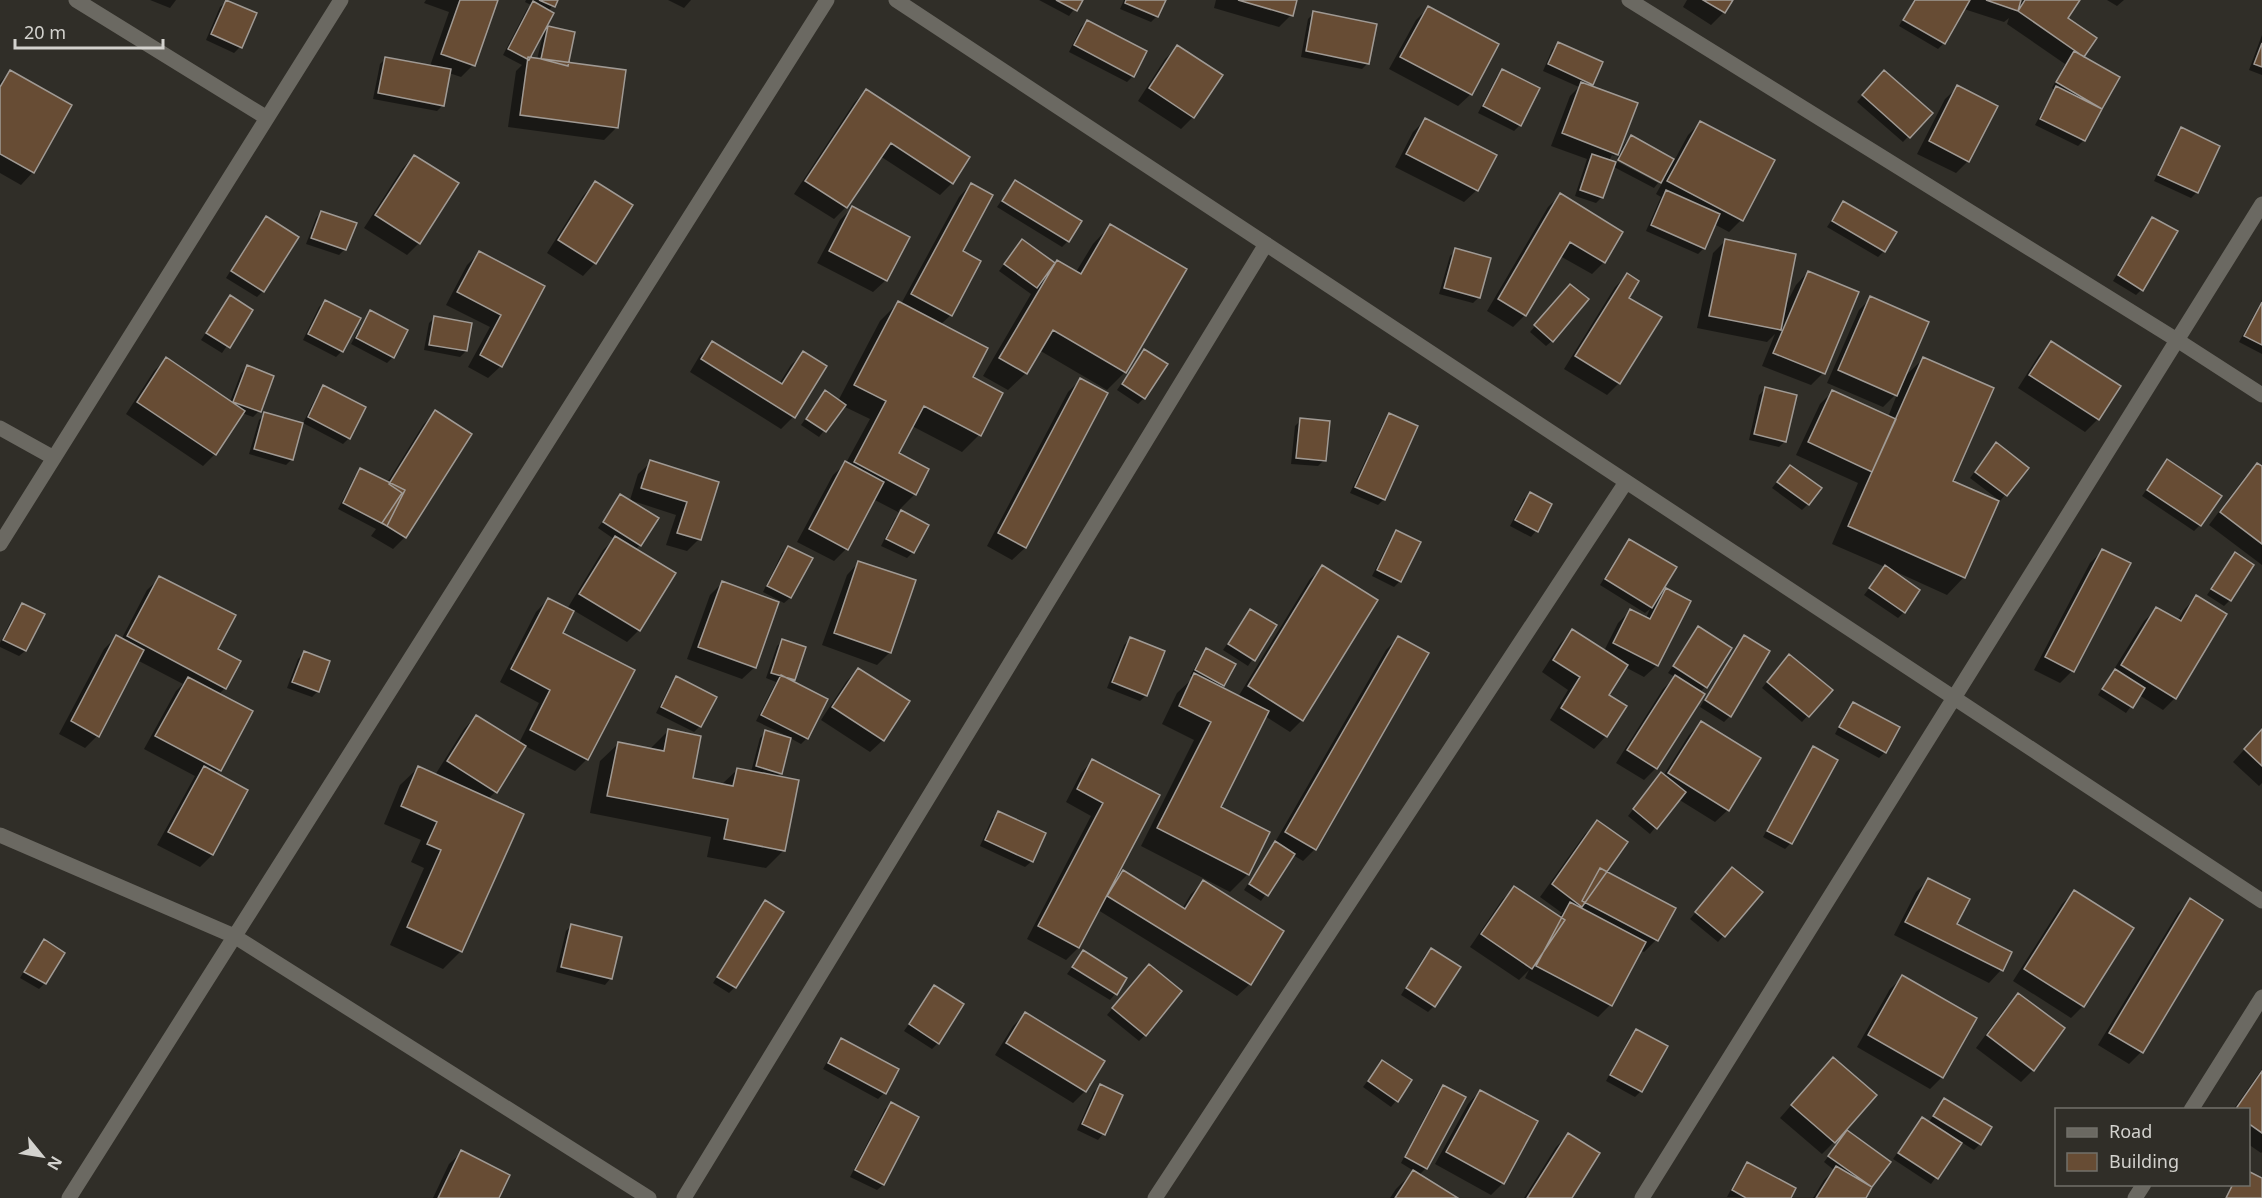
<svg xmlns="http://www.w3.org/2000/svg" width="2262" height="1198" font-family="'Noto Sans',sans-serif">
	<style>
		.shadow { fill: #0007 }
		.building { fill: #674c34; stroke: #a09a94; stroke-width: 1.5 }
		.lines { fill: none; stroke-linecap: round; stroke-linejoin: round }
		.street { stroke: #6b6962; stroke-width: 15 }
	</style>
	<rect width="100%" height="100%" fill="#302e28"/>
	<!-- shadow -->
	<path class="shadow" d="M150 0H176L170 8Z
		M426 0H496L473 65 461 77 449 73 443 105 437 111 373 99 380 64 386 58 430 66 449 12 424 3Z
		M526 0H556L548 12 527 58 537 60 543 34 549 28 567 63 616 128 604 140 508 127 516 71 522 65 503 55 527 9 531 5 525 2Z
		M668 0H691L684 8Z
		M1039 0H1081L1069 16Z
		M1124 0H1164L1157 16 1151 22 1120 9Z
		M1216 0H1296L1291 15 1279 27 1214 8Z
		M1687 0H1731L1724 12 1711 25 1683 7Z
		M1914 0H2019L2018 8 2023 0H2078L2065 19 2095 38 2082 57 2118 78 2084 140 2078 146 2035 125 2054 90 2052 88 2065 64 2007 24 2009 18 2004 22 1964 9 1944 43 1938 49 1899 26Z
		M2107 0H2124L2117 6Z
		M226 2 240 47 234 53 206 40 220 7Z
		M1428 8 1497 44 1471 94 1458 106 1389 69 1416 20Z
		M1314 13 1368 63 1362 69 1301 57 1308 19Z
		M1087 21 1133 76 1127 82 1069 52 1081 27Z
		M2262 35V75L2249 70Z
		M1558 44 1592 84 1589 86 1616 154 1614 156 1612 155 1609 161 1615 163 1616 161 1658 183 1654 188 1612 166 1602 197 1596 203 1575 196 1587 159 1551 146 1570 96 1579 87 1543 71 1552 50Z
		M1177 47 1193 117 1181 129 1138 101 1165 59Z
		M1503 70 1538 88 1520 125 1514 131 1478 113 1497 76Z
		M10 72 70 106 33 172 21 185 0 173V82Z
		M1878 78 1930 113 1903 142 1857 102Z
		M1958 87 1968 161 1956 173 1917 154 1945 99Z
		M866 90 952 183 940 195 880 156 846 207 834 219 794 194 854 103Z
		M1425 120 1477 190 1464 202 1395 167 1413 132Z
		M1700 123 1773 161 1741 220 1729 232 1714 224 1704 248 1698 254 1646 231 1661 197 1656 194 1665 178 1660 182 1617 158 1625 143 1631 137 1674 161 1688 135Z
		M2181 129 2197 192 2191 198 2154 181 2176 135Z
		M414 156 419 243 407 255 364 228 402 169Z
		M1015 181 1068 241 1062 247 997 207Z
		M595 183 631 206 595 263 583 276 547 253 583 196Z
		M971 184 951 315 940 325 971 377 979 435 962 452 912 426 897 454 915 494 898 511 927 525 913 552 907 558 881 546 895 518 900 513 873 499 846 549 834 561 797 542 833 475 846 463 870 419 843 406 819 437 801 425 820 398 838 401 880 321 898 303 901 304 959 197Z
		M1560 195 1604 262 1592 274 1560 256 1525 315 1513 327 1487 311 1548 207Z
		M1843 203 1884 251 1878 257 1827 227Z
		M852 208 886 280 873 292 817 263 840 220Z
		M321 212 345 249 339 255 306 244 316 218Z
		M266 218 297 237 263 291 257 297 226 278 260 224Z
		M2152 219 2141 290 2136 295 2113 281 2147 224Z
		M1110 226 1125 372 1107 390 1039 350 1026 373 1008 390 983 376 1031 294 999 271 1017 247 1022 241 1054 264 1057 262 1076 272 1093 244Z
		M1725 241 1783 310 1796 285 1808 272 1823 373 1811 385 1762 366 1775 334 1767 342 1697 328 1713 253Z
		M1456 250 1479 297 1473 303 1439 294 1450 256Z
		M479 253 543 287 501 366 488 378 468 367 490 327 446 305 467 265Z
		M1627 275 1619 383 1607 395 1564 369 1615 287Z
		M1564 292 1552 341 1546 346 1530 332Z
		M230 297 251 311 222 353 201 340Z
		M1871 298 1902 379 1923 359 1951 482 1964 577 1947 595 1892 570 1904 612 1898 618 1864 595 1885 567 1832 544 1858 483 1796 455 1820 404 1832 392 1888 417 1898 392 1883 407 1827 383 1859 310Z
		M2262 300V354L2239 342Z
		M325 301 342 351 336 357 303 340 319 307Z
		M371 312 393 357 387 363 351 344 365 318Z
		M435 317 466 351 460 357 424 350 429 323Z
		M713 343 779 384 791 365 803 353 793 417 781 429 690 372 700 355Z
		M2051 343 2119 386 2098 419 2085 432 2018 388 2039 355Z
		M1144 351V398L1138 404 1117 390Z
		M166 359 230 402 241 373 247 367 259 411 253 417 242 413 215 454 203 466 126 414 154 371Z
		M1080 380 1106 394 1025 548 1012 560 987 546 1068 392Z
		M323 387 349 438 343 444 303 423 318 393Z
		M1765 389 1785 441 1779 447 1749 440 1759 395Z
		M435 412 405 537 393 549 371 536 376 529 338 509 355 476 361 470 387 483 423 425Z
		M265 414 292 459 286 465 249 454 259 420Z
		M1390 415 1384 499 1378 505 1350 493 1384 421Z
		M1301 420 1324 460 1318 466 1291 464 1295 426Z
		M1991 450 2027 468 2000 501 1970 478Z
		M2167 461 2200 525 2194 531 2142 496Z
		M651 462 718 483 699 539 687 551 666 545 676 515 630 500 638 474Z
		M2257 465 2262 468V565L2209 525 2245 477Z
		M1784 473 1808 504 1802 510 1772 488Z
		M1530 493 1536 531 1531 537 1510 526 1524 499Z
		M620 496 640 545 635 550 639 630 627 642 573 610 561 633 587 759 575 771 525 746 495 792 488 799 461 951 443 969 390 945 424 868 411 862 421 840 384 824 400 785 418 768 435 775 464 729 476 716 519 743 539 703 500 682 536 612 548 599 567 609 603 550 614 539 598 528Z
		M1397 532 1419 543 1400 581 1394 587 1372 576 1391 538Z
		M1629 541 1657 597 1666 590 1657 665 1644 677 1625 667 1607 695 1625 707 1606 736 1594 749 1550 720 1568 690 1542 672 1560 644 1572 631 1604 651 1618 623 1631 610 1646 618 1650 609 1645 613 1600 585 1624 546Z
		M788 548 811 559 790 598 784 603 763 592 782 553Z
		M2102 551 2072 671 2060 683 2034 670 2090 563Z
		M2235 554 2230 600 2224 606 2207 595Z
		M859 562 890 652 877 665 822 645 847 575Z
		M1322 567 1302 720 1290 732 1265 716 1219 808 1248 874 1230 892 1141 846 1194 740 1162 724 1177 693 1193 678 1190 676 1201 656 1207 650 1223 685 1220 688 1238 697 1310 579Z
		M160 578 216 649 225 688 219 694 251 711 216 774 246 790 212 855 200 867 157 845 195 776 144 749 176 691 183 684 137 660 97 736 85 748 59 734 104 649 116 637 121 640 147 590Z
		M722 583 755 667 742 679 687 659 710 595Z
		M2196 597 2175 698 2163 710 2139 695 2126 713 2098 695 2144 621 2157 609 2177 621 2184 610Z
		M22 605 43 615 25 651 19 656 0 647V643L16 611Z
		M1250 610 1275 626 1248 666 1223 650Z
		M1698 628 1705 687 1700 692 1656 768 1644 780 1616 763 1663 689 1675 677 1668 673Z
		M1744 637 1730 716 1724 722 1700 707 1738 643Z
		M1398 638 1315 849 1303 861 1293 855 1261 901 1244 890 1274 844 1386 650Z
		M1130 639 1146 695 1140 701 1107 688 1124 645Z
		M783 640 794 679 791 682 807 738 801 744 790 738 780 773 776 777 784 850 766 868 707 857 711 837 590 813 600 761 618 744 650 749 668 731 691 779 721 785 737 770 751 772 760 738 766 732 786 738 787 736 756 721 776 682 766 678 777 646Z
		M304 653 318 691 312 697 287 688 298 659Z
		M1783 662 1830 690 1802 722 1762 688Z
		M858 669 883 740 870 752 821 720 846 682Z
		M677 678 700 726 694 732 656 713 671 684Z
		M1853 704 1885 752 1879 758 1835 734 1847 710Z
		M1701 723 1759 759 1728 810 1715 822 1678 799 1650 834 1628 816 1656 780 1663 776 1689 735Z
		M2262 730V783L2259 786 2233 762Z
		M1814 748 1791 843 1785 849 1763 837 1808 754Z
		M1093 760 1158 796 1113 883 1123 872 1182 909 1191 894 1203 882 1250 984 1237 996 1098 910 1078 948 1066 960 1027 939 1091 816 1066 802 1081 773Z
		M998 813 1044 834 1031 862 1025 867 980 846 992 819Z
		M1597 822 1605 872 1656 940 1644 952 1640 950 1610 1005 1598 1017 1525 978 1529 970 1519 980 1470 947 1502 900 1514 888 1558 917 1562 913 1540 897 1585 834Z
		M1727 875 1761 892 1718 942 1690 919Z
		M1929 879 1955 925 2010 953 2001 970 1989 983 1894 935 1916 892Z
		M2074 892 2083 1006 2071 1018 2013 981 2062 904Z
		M2190 900 2141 1052 2129 1064 2098 1045 2178 913Z
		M766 902 782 912 735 987 729 993 713 983 760 908Z
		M572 925 621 938 610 979 605 985 556 972 566 931Z
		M44 941 45 983 39 989 20 978 38 947Z
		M1431 949 1434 1006 1428 1012 1401 995 1425 955Z
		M1083 952 1115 994 1110 1000 1067 974Z
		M1143 971 1145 1035 1139 1041 1107 1015Z
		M1903 977 1942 1077 1930 1089 1857 1047 1890 989Z
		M935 987 938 1043 932 1049 904 1031Z
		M2019 995 2033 1070 2021 1082 1976 1048 2006 1007Z
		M1025 1014 1085 1091 1073 1103 995 1055 1013 1026Z
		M1636 1031 1666 1047 1641 1091 1635 1097 1606 1081 1630 1037Z
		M842 1040 897 1070 884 1093 878 1099 823 1069 836 1046Z
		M1382 1062 1396 1101 1391 1107 1363 1087Z
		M2262 1069V1152L2261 1153 2248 1144V1110H2233Z
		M1821 1071 1839 1137 1822 1154 1780 1118Z
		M1100 1086 1103 1134 1098 1140 1077 1130 1094 1092Z
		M1443 1087 1426 1168 1419 1175 1455 1198H1390L1396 1189 1414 1171 1401 1163 1437 1093Z
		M1480 1091 1503 1183 1491 1195 1435 1164 1468 1104Z
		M1945 1100 1980 1144 1974 1150 1961 1142 1931 1184 1893 1159 1917 1125 1923 1119 1928 1123Z
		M891 1104 917 1118 883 1185 877 1190 850 1177 885 1109Z
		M1847 1132 1888 1162 1864 1198H1813L1824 1180 1834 1170 1824 1162Z
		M1568 1135 1570 1198H1524L1556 1147Z
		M462 1152 497 1198H433L449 1164Z
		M1748 1163 1789 1198 1727 1197 1742 1169Z"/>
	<!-- building -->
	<path class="building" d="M226 0 257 13 242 48 211 34Z
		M460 0H498L475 66 441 54Z
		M539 0H558L555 7Z
		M1056 0H1083L1077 11Z
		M1126 0H1166L1158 17 1125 3Z
		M1238 0H1297L1293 16Z
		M1703 0H1733L1725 13Z
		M1915 0H1970L1945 44 1903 20Z
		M1986 0H2021L2018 11Z
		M2025 0H2080L2068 18 2097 38 2084 57 2018 11Z
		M533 1 554 13 529 60 508 49Z
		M1428 6 1499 44 1472 95 1400 57Z
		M1313 11 1377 24 1369 64 1306 51Z
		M1087 20 1147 51 1134 77 1074 45Z
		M548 26 575 32 568 66 541 59Z
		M1558 42 1603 62 1593 85 1548 64Z
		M2262 43V67L2254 64Z
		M1177 45 1223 75 1194 118 1149 88Z
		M2074 51 2120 77 2102 109 2056 82Z
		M385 57 451 69 444 106 378 93Z
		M528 57 626 70 618 128 520 115Z
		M1502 69 1540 88 1521 126 1483 106Z
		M10 70 72 105 34 173 0 154V87Z
		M1884 70 1933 113 1910 138 1862 95Z
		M1581 82 1638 103 1618 155 1562 133Z
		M1957 85 1998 106 1969 162 1929 141Z
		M2056 86 2102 109 2085 141 2040 119Z
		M866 89 970 157 953 184 891 143 847 208 805 181Z
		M1425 118 1497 155 1478 191 1406 154Z
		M1700 121 1775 160 1743 221 1667 181Z
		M2181 127 2220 146 2198 193 2158 175Z
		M1631 135 1674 159 1661 183 1618 160Z
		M1592 154 1616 162 1603 198 1580 190Z
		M414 155 459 183 420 244 375 215Z
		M1015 180 1082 221 1069 242 1002 201Z
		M595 181 633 205 596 264 558 240Z
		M971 183 993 195 963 251 981 261 952 316 911 294Z
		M1666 190 1720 214 1705 249 1651 225Z
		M1560 193 1623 232 1605 263 1570 242 1526 316 1498 299Z
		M1843 201 1897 232 1885 252 1832 221Z
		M852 206 910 237 887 281 829 251Z
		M321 211 357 223 346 250 311 238Z
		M266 216 299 237 264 292 231 271Z
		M2152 217 2178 231 2143 291 2118 275Z
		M1110 224 1187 269 1126 373 1053 330 1027 374 999 358 1057 260 1081 274Z
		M1022 239 1055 263 1037 288 1004 264Z
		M1725 239 1796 254 1781 330 1709 316Z
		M1455 248 1491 258 1480 298 1444 288Z
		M479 251 545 286 502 367 480 355 501 315 457 292Z
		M1808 271 1859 292 1825 374 1773 353Z
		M1627 273 1639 281 1629 298 1662 317 1620 384 1575 356Z
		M1570 284 1589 299 1553 342 1534 325Z
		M230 295 253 310 230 348 206 333Z
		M1870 296 1929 322 1897 396 1838 370Z
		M325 300 361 318 343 352 308 334Z
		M898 301 988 348 973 377 1003 393 981 436 924 406 899 453 929 469 916 495 854 462 886 401 854 385Z
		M2262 302V345L2244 336Z
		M370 310 408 330 394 358 356 338Z
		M434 316 472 323 467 351 429 345Z
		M712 341 782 384 803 351 827 366 795 418 701 359Z
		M2051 341 2121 386 2099 420 2029 375Z
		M1144 349 1168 364 1145 399 1122 384Z
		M166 357 245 411 216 455 137 402Z
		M1923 357 1994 388 1953 481 1999 501 1965 578 1848 526Z
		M247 365 274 376 261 412 233 402Z
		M1080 378 1108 393 1026 548 998 533Z
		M323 385 366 407 350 439 308 417Z
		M1765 387 1797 395 1786 442 1754 434Z
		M825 390 846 405 826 432 806 419Z
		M1832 390 1896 419 1872 472 1808 442Z
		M435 410 472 434 406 538 382 523 402 493 389 484Z
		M264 412 303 423 293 460 254 449Z
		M1389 413 1418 426 1385 500 1355 487Z
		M1300 418 1330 421 1326 461 1296 458Z
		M1996 442 2029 468 2007 496 1975 472Z
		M2167 459 2222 496 2201 526 2147 490Z
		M650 460 719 482 701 540 677 533 687 502 641 488Z
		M845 461 884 482 848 550 809 529Z
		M2257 463 2262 466V544L2220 512Z
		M1790 465 1822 488 1809 505 1777 482Z
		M360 468 405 490 387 526 343 503Z
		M1530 492 1552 504 1538 532 1515 520Z
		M620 494 659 518 641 546 603 522Z
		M901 510 929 525 914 553 886 539Z
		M1396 530 1421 542 1401 582 1377 570Z
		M615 536 676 573 640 631 579 594Z
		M1629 539 1677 567 1652 608 1605 579Z
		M788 546 813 558 791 598 767 586Z
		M2102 549 2131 563 2074 672 2045 657Z
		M2235 552 2254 565 2231 601 2211 589Z
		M858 561 916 580 891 653 834 633Z
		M1322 565 1378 600 1303 721 1248 686Z
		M1885 565 1920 590 1905 613 1869 588Z
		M159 576 236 615 218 649 241 661 226 689 127 636Z
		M722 581 779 602 756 668 698 647Z
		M1666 588 1691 601 1658 666 1613 643 1630 609 1650 619Z
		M2196 595 2227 614 2176 699 2121 665 2156 607 2181 621Z
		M548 598 574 611 563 633 635 670 588 760 530 730 550 690 511 669Z
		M22 603 45 614 26 651 3 640Z
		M1250 609 1277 625 1255 661 1228 644Z
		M1698 626 1732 648 1707 688 1673 666Z
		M1572 629 1628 665 1609 695 1627 706 1607 737 1561 708 1580 677 1553 660Z
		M116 635 144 650 99 737 71 721Z
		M1744 635 1770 651 1731 717 1705 700Z
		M1398 636 1429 653 1316 850 1285 832Z
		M1130 637 1165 651 1147 696 1112 682Z
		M782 639 806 647 795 680 771 673Z
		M1206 648 1236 664 1224 686 1195 670Z
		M304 651 330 661 319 692 292 682Z
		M1789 654 1833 690 1809 717 1767 682Z
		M858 668 910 701 884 741 832 707Z
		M2115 669 2145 688 2133 708 2102 689Z
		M1194 673 1269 711 1221 807 1270 832 1249 875 1157 828 1211 722 1179 706Z
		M781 675 828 699 808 739 761 715Z
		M1675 675 1705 694 1657 769 1627 750Z
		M676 676 717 697 701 727 661 707Z
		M188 677 253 711 221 771 155 736Z
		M1853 702 1900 727 1886 753 1839 727Z
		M476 715 526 746 497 793 447 761Z
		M1701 721 1761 758 1729 811 1668 773Z
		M668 729 701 736 693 778 733 786 737 768 799 780 785 851 724 839 728 819 607 796 618 742 664 751Z
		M2262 729V766L2244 749Z
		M765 730 791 738 782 774 756 766Z
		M1813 746 1838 760 1792 844 1767 831Z
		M1092 759 1160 795 1079 948 1038 926 1103 803 1077 789Z
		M204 766 248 790 213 855 168 832Z
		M418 766 524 814 462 952 407 927 441 850 427 844 437 822 401 806Z
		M1661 772 1686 792 1657 829 1633 809Z
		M998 811 1046 833 1033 862 985 840Z
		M1597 820 1628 842 1582 907 1552 884Z
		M1275 841 1295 854 1268 896 1249 884Z
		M1732 867 1763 892 1725 937 1695 912Z
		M1600 868 1676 908 1658 941 1582 901Z
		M1123 870 1185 909 1203 880 1284 931 1251 985 1107 896Z
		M1928 878 1970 899 1957 924 2012 952 2003 971 1905 922Z
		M1514 886 1565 920 1532 969 1481 934Z
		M2074 890 2134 928 2084 1007 2024 969Z
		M2190 898 2223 920 2143 1053 2109 1033Z
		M765 900 784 912 736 988 717 977Z
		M1570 902 1646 942 1612 1006 1536 966Z
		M571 924 622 937 612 979 561 967Z
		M44 939 65 953 46 984 24 972Z
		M1431 948 1461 967 1435 1007 1406 988Z
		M1083 950 1127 978 1117 995 1072 967Z
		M1149 964 1182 991 1146 1036 1112 1008Z
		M1902 975 1977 1018 1943 1078 1868 1035Z
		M934 985 964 1004 939 1044 909 1024Z
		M2018 993 2065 1028 2034 1071 1987 1035Z
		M1025 1012 1105 1061 1086 1092 1006 1043Z
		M1636 1029 1668 1046 1642 1092 1610 1075Z
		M841 1038 899 1069 886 1094 828 1063Z
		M1833 1057 1877 1095 1835 1143 1791 1105Z
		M1382 1060 1412 1080 1398 1102 1368 1081Z
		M2262 1071V1133L2248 1123V1110H2235Z
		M1100 1084 1123 1095 1105 1135 1082 1124Z
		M1443 1085 1466 1097 1427 1169 1405 1157Z
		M1480 1090 1538 1121 1504 1184 1446 1152Z
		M1944 1098 1992 1127 1981 1145 1933 1116Z
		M891 1102 919 1117 884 1185 855 1170Z
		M1922 1117 1962 1143 1938 1179 1898 1153Z
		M1847 1130 1891 1162 1872 1187 1828 1156Z
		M1568 1133 1600 1153 1572 1198H1527Z
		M461 1150 510 1175 499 1198H438Z
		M1747 1162 1796 1188 1791 1198H1746L1732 1190Z
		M1836 1166 1872 1187 1866 1198H1816Z
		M1413 1170 1458 1198H1395Z
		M2248 1171 2262 1178V1198H2226L2233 1184H2248Z"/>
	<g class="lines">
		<!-- street -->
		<path class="street" d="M76 0 267 118
			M896 0 2262 901
			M1629 0 2177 340 2262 395
			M0 428 54 458
			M0 544 341 0
			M0 835 234 936 649 1198
			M2191 1110 2262 997
			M69 1198 827 0
			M684 1198 1266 244
			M1155 1198 1626 482
			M1642 1198 2262 204
			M2135 1198 2144 1184"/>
	</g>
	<!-- legend -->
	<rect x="2055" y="1108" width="195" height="78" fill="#302e28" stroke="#71706a" stroke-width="1.5"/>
	<rect x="2067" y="1128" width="30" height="9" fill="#6b6962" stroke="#71706a" stroke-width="1.5"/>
	<text x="2109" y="1138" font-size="18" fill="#d3d2ce">Road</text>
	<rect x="2067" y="1153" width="30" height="18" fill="#674c34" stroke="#71706a" stroke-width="1.5"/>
	<text x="2109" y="1168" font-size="18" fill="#d3d2ce">Building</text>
	<!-- north arrow -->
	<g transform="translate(42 1156) rotate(120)" stroke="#302e28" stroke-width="4.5" paint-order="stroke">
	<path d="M0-4.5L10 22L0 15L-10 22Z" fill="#d3d2ce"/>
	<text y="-9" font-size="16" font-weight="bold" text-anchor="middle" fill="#d3d2ce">N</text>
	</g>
	<!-- scale -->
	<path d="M15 39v9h148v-9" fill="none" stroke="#d3d2ce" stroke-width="3"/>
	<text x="24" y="39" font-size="18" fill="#d3d2ce" stroke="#302e28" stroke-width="4.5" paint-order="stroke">20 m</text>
</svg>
